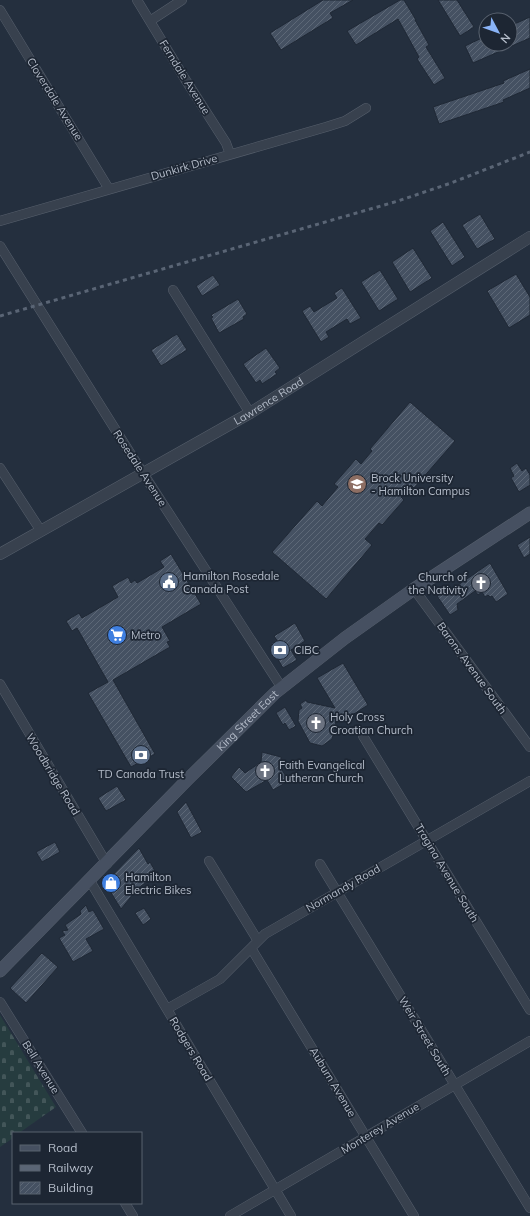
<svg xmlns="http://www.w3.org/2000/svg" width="530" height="1216" font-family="Mulish,sans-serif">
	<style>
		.cemetery { fill: url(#cemetery-stones) }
		.building { fill: url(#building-hatch); stroke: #1f2835 }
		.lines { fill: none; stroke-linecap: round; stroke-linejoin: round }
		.minor-casing { stroke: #565f6c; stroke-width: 10 }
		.tertiary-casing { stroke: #565f6c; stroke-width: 12 }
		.secondary-casing { stroke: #565f6c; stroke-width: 13 }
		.minor { stroke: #38414e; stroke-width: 9 }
		.tertiary { stroke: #38414e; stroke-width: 11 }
		.secondary { stroke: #465061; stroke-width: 12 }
		.rail { stroke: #5a6575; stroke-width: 3; stroke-dasharray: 4 4; stroke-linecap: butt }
		.labels { text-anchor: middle; stroke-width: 3.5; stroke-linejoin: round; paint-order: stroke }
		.street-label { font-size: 11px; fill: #b4bcc9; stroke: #1d2633 }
		.poi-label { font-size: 11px; fill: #b4bcc9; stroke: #1d2633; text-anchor: start }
	</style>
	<defs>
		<pattern id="cemetery-stones" width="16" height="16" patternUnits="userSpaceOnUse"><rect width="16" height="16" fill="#263c3f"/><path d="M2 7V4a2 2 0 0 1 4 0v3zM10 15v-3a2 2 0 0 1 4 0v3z" fill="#435659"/></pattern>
		<pattern id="building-hatch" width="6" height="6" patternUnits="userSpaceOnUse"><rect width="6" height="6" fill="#455162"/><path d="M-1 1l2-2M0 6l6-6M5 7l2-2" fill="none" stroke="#5d6877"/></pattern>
	</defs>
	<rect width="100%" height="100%" fill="#242f3e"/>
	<!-- cemetery -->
	<path class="cemetery" d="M0 1015 56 1107 19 1133H13V1138L0 1147Z"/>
	<!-- building -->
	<path class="building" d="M323 0H353L330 13 333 18 281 50 270 33Z
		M400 0H404L416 20H415L429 45 426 47 445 78 434 85 417 59 419 57 398 19 356 45 347 31Z
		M438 0H457L474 27 460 36Z
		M530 17V38L473 63 465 46 486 36V44H510V26Z
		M530 69V88L503 100 504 102 439 124 433 107 504 83 503 81Z
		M480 214 495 239 477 249 462 225Z
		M443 222 465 257 452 266 430 231Z
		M413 248 432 278 410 292 392 262Z
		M380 270 398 299 379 311 361 282Z
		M516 274 530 297V315L509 328 487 291Z
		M213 275 220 285 202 296 196 286Z
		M342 288 361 318 350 324 347 319 326 332 329 337 321 342 302 311 310 306 314 312 337 298 334 293Z
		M238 299 247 314 243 317 244 319 219 333 211 318 213 317 211 315Z
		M177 334 187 350 161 366 151 350Z
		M266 348 280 368 275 372 277 374 262 384 260 380 256 383 243 364Z
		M410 402 455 441 414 488 411 485 401 497 404 500 382 525 379 523 365 539 372 545 326 599 272 552 317 501 322 506 338 487 334 484 356 459 361 464 372 451 370 449Z
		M517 463 522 471 526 468 530 475V485L519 492 511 478 514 476 510 468Z
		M530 537V554L524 558 517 545Z
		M171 554 201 604 162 627 170 641 167 642 170 647 113 680 155 754 131 767 88 693 108 682 77 628 72 631 66 621 79 613 82 618 118 597 112 586 128 577 131 583 135 580 137 583 164 567 160 561Z
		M490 563 508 594 496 602 492 596 490 597 488 595 485 597 482 592 478 595 475 591 457 604 458 610 450 615 437 596 446 589 448 592Z
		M295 623 305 641 291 650 297 660 283 668 270 646 278 642 274 636Z
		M343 663 368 705 349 717 347 713 335 721 336 725 332 739 322 746 310 743 298 721 299 710 302 708 300 704 306 700 307 702 335 708 317 678Z
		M285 707 296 726 289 730 285 723 283 725 276 713Z
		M262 752 281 757 282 770 289 781 273 790 267 780 246 792 231 777 239 767 245 773 261 762Z
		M117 786 126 800 106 811 98 798Z
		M186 802 202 832 191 838 177 812Z
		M55 842 60 852 42 862 36 852Z
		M139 848 148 864 150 862 155 871 152 873 155 877 133 891 134 893 121 909 105 883Z
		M86 905 89 912 93 910 104 929 86 939 93 951 73 962 59 938 65 935 62 931 68 930 65 925 81 914 80 911Z
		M144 908 151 919 143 925 135 913Z
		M42 953 58 967 26 1003 10 988Z"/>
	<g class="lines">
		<!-- minor casing -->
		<g class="minor-casing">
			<path id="minor" d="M137 0 185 79 226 143 230 154
				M0 10 109 189
				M150 21 182 0
				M0 221 326 127 345 121 366 108
				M0 246 137 464 282 688
				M173 290 250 413
				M0 468 41 531
				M414 589 530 747
				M0 684 107 864
				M363 736 530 1010
				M209 861 258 941
				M320 864 530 1208
				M90 881 291 1216
				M251 948 414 1216
				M0 1002 82 1133
				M167 1009 220 979 265 934 530 781
				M125 1203 133 1216
				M230 1216 530 1041"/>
		</g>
		<!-- tertiary casing -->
		<g class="tertiary-casing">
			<g id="tertiary">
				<path id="s1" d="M0 554 250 413 530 237"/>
			</g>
		</g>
		<!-- secondary casing -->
		<g class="secondary-casing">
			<g id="secondary">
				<path id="s2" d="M0 971 187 780 275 693 345 638 414 589 530 513"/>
			</g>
		</g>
		<!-- minor -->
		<use href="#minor" class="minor"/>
		<!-- tertiary -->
		<use href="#tertiary" class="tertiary"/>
		<!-- secondary -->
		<use href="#secondary" class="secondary"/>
		<!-- rail -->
		<path class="rail" d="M0 316 398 201 451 183 530 152"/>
	</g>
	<!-- icons -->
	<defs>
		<g id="university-disc" transform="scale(1)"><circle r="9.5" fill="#8d6e63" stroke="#1d2633"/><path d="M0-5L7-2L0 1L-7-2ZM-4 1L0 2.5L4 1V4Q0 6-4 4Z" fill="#fff"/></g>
		<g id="civic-disc" transform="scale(1)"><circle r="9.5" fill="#5c6f8a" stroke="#1d2633"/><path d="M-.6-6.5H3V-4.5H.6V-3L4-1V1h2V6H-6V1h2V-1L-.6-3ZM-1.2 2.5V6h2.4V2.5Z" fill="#fff"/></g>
		<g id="church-disc" transform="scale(1)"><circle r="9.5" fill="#6b7280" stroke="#1d2633"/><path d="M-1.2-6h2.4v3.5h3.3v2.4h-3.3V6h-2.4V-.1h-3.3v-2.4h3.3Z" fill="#fff"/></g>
		<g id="supermarket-disc" transform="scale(1)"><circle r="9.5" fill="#3f7fe0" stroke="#1d2633"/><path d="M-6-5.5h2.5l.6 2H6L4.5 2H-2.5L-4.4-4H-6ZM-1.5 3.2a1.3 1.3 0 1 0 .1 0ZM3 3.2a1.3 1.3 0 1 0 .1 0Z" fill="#fff"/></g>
		<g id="bank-disc" transform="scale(1)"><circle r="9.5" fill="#5c6f8a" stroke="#1d2633"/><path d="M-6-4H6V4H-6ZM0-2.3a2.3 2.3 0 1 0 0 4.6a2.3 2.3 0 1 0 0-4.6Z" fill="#fff"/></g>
		<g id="shop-disc" transform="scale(1)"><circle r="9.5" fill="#3f7fe0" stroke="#1d2633"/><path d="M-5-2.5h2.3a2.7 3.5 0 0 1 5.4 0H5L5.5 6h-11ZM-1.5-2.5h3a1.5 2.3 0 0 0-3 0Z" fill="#fff"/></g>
	</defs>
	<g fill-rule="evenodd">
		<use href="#university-disc" x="357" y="484"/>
		<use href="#civic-disc" x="169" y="582"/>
		<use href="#church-disc" x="481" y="583"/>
		<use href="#supermarket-disc" x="117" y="635"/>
		<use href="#bank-disc" x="280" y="650"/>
		<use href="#church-disc" x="316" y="723"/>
		<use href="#bank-disc" x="141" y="755"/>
		<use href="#church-disc" x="265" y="771"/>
		<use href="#shop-disc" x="111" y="883"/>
	</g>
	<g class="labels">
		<!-- street labels -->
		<g class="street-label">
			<text transform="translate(185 77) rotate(58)" y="4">Ferndale Avenue</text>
			<text transform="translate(55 99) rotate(58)" y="4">Cloverdale Avenue</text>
			<text transform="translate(184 167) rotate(-16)" y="4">Dunkirk Drive</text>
			<text dy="4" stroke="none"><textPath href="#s1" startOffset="309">Lawrence Road</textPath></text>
			<text transform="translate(140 468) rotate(57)" y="4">Rosedale Avenue</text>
			<text transform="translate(472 668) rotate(54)" y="4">Barons Avenue South</text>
			<text dy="4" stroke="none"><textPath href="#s2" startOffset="352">King Street East</textPath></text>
			<text transform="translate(53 774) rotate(59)" y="4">Woodbridge Road</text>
			<text transform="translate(447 873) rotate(59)" y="4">Tragina Avenue South</text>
			<text transform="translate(343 888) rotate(-30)" y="4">Normandy Road</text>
			<text transform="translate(425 1036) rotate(59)" y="4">Weir Street South</text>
			<text transform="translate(191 1049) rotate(59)" y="4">Rodgers Road</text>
			<text transform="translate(41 1067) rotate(58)" y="4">Bell Avenue</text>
			<text transform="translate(333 1082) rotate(59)" y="4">Auburn Avenue</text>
			<text transform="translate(380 1128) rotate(-31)" y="4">Monterey Avenue</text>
		</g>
		<!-- poi labels -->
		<g class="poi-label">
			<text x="371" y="482">Brock University<tspan x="371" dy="13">- Hamilton Campus</tspan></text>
			<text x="183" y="580">Hamilton Rosedale<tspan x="183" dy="13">Canada Post</tspan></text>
			<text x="467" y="581" text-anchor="end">Church of<tspan x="467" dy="13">the Nativity</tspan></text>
			<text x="131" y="639">Metro</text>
			<text x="294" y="654">CIBC</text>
			<text x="330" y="721">Holy Cross<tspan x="330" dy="13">Croatian Church</tspan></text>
			<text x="279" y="769">Faith Evangelical<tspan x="279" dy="13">Lutheran Church</tspan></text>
			<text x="141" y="778" text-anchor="middle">TD Canada Trust</text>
			<text x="125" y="881">Hamilton<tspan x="125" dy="13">Electric Bikes</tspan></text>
		</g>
	</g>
	<!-- legend -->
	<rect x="12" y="1132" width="130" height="72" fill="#1d2633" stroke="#59626f"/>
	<rect x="20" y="1145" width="20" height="6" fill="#465061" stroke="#59626f"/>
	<text x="48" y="1152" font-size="12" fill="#b4bcc9">Road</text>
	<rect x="20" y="1165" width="20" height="6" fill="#5a6575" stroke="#59626f"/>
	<text x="48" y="1172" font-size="12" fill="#b4bcc9">Railway</text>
	<rect x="20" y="1182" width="20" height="12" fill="url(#building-hatch)" stroke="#59626f"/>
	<text x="48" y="1192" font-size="12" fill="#b4bcc9">Building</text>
	<!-- north arrow -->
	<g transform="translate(498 32) rotate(131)"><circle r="19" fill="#1d2633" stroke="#59626f"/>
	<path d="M0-3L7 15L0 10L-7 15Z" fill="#8ab4f8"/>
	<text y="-6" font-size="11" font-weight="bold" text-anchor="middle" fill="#b4bcc9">N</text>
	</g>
</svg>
